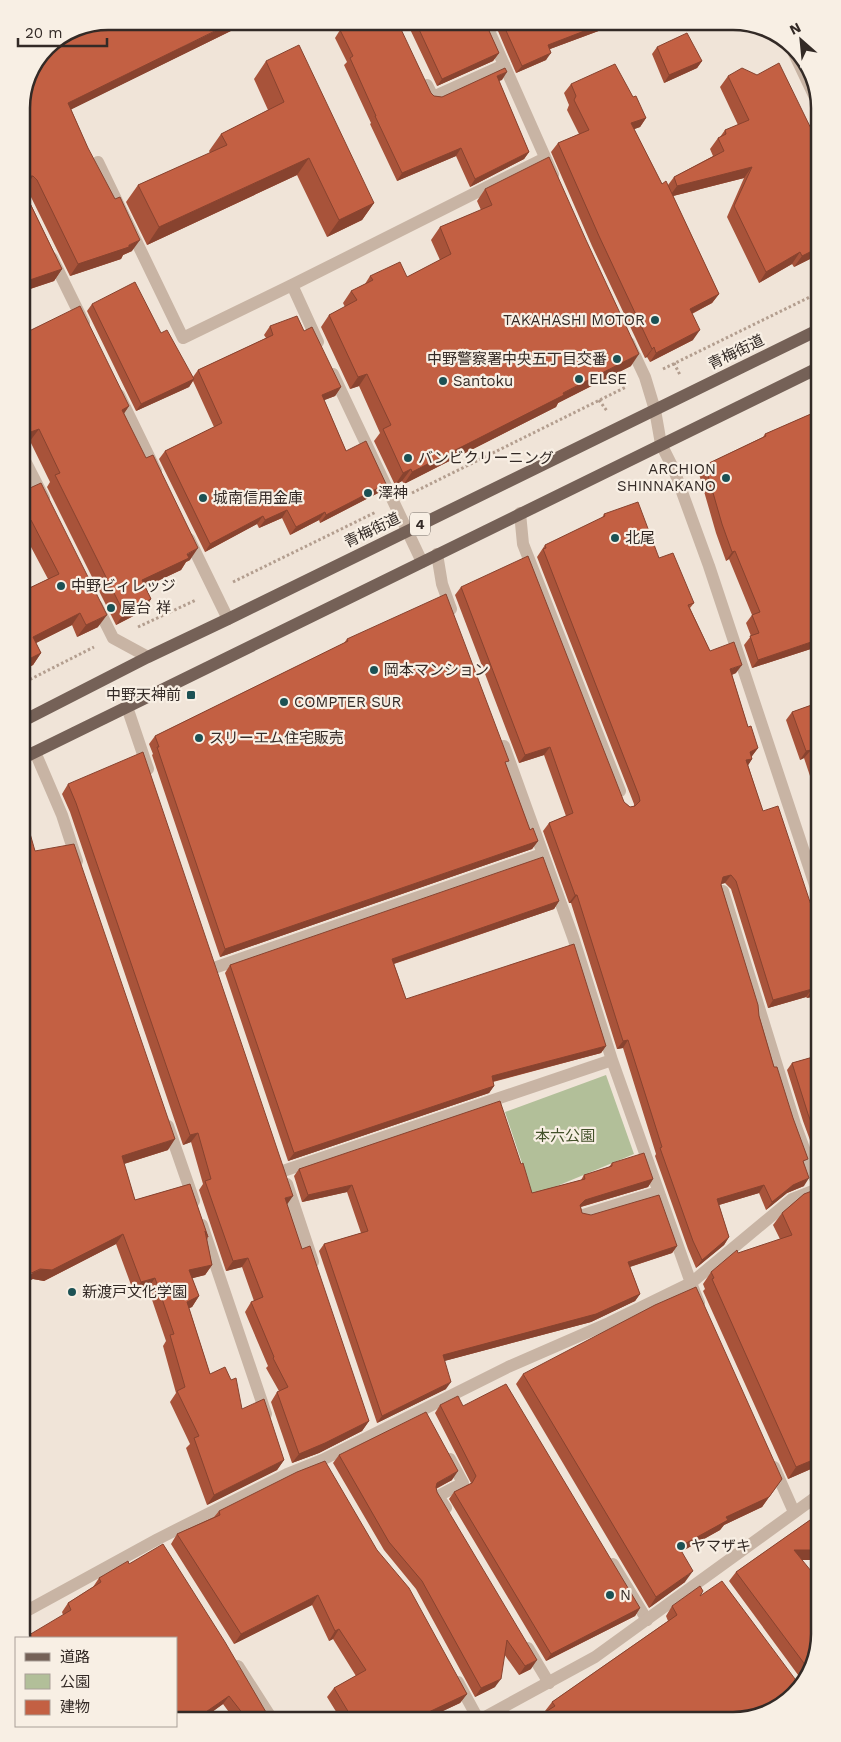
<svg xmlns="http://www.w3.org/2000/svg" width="841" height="1742" font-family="'Work Sans','Noto Sans JP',sans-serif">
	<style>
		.green { fill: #b2bf99 }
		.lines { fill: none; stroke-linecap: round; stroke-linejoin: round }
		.path { stroke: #b39e8f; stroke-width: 3; stroke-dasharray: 2.5 2.5; stroke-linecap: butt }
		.service { stroke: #c8b4a4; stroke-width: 12 }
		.minor { stroke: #c8b4a4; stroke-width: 12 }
		.primary { stroke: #756157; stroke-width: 12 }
		.wall { fill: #a8533a }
		.shaded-wall { fill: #88432f }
		.building { fill: #c36043; stroke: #88432f }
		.poi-dot { fill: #1c5154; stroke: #f8efe4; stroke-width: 2 }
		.labels { text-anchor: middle; stroke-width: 4.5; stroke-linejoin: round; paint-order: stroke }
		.shield { fill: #f8efe4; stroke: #6e655f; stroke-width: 1 }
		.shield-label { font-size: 14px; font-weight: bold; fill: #332a26 }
		.poi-label { font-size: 15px; fill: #332a26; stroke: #f8efe4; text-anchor: start }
		.street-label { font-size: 15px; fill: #332a26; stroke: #f8efe4 }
		.park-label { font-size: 15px; fill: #43512a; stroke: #f8efe4 }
		.rim { fill: none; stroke: #332a26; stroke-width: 2.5 }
	</style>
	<rect width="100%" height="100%" fill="#f0e4d8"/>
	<!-- green -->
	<path class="green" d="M606 1075 634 1154 533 1196 505 1112Z"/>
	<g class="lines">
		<!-- path -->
		<path class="path" d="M674 363 680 375
			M663 369 820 292
			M599 400 607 411
			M412 493 626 387
			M233 582 376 512
			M138 627 196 600
			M21 684 94 647
			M210 1708 218 1719"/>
		<!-- service -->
		<path class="service" d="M427 85 433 97 504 65
			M52 258 84 323
			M812 371 820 386
			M119 395 156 471
			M520 513 523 544 620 791
			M189 539 228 619
			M437 554 442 584 451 609
			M127 707 148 769
			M504 746 573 937 612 1060 691 1283 699 1303
			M35 752 62 815 77 861
			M723 891 795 1124 819 1189
			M214 968 542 854
			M168 1126 194 1201
			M283 1171 612 1060
			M287 1184 313 1262
			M583 1215 658 1192
			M202 1225 266 1414
			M774 1467 794 1512
			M446 1508 438 1496 463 1483 450 1459
			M613 1564 647 1620
			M21 1614 158 1539 287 1474 322 1460 508 1367 609 1323 691 1283 792 1199 820 1188
			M528 1648 549 1683
			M238 1666 272 1719
			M458 1682 477 1717"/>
		<!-- minor -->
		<path class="minor" d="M486 24 553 175
			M790 45 819 106
			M98 162 183 338 292 285 545 158
			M292 285 318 342
			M629 343 645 377 655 410 661 444 674 470 709 566 820 900
			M333 374 422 562
			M21 453 44 498
			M97 606 113 638 148 657
			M485 1717 595 1657 820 1494"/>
		<!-- primary -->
		<path class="primary" d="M21 722 148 657 228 619 820 329
			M21 759 820 367"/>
	</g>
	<!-- wall -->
	<path class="wall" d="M620 23 550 49 546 60 516 73 495 24Z
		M486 24 499 53 493 61 437 86 408 25Z
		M241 26 71 109 132 251 123 255 121 259 70 276 28 191 25 188H23L62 269 54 281 21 292V103Z
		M340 30 431 93 434 96 442 97 502 80 499 81 529 152 524 159 470 187 456 156 397 181 370 124 371 123 344 65 347 62 335 38Z
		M657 47 702 61 697 68 664 83 652 54Z
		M266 61 374 203 362 220 327 237 297 175 147 245 126 202 138 185 210 153 209 151 221 134 268 110 254 79Z
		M728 76 820 254 794 267 792 264 759 283 727 217 744 178 673 196 719 294 712 303 692 314 693 340 650 362 647 357 645 358 592 246 551 152 558 143 579 134 567 110 569 105 564 93 571 84 633 97 646 118 640 127 634 129 662 184 668 185 674 177 713 156 710 149 718 138 720 137 725 130 738 125 720 87Z
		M485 189 631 366 558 403 556 407 404 484 402 481 395 485 374 441 380 433 359 386 350 389 321 327 329 315 345 307 343 303 351 291 365 284 370 276 407 277 440 260 431 240 440 227 481 210 477 201Z
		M92 304 161 333 193 377 198 370 266 338 264 335 270 326 304 331 341 387 335 396 324 400 346 451 386 484 380 492 320 523 319 520 290 535 282 518 259 528 257 524 205 552 159 459 165 451 214 427 193 381 189 387 136 411 87 311Z
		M21 335 129 406 124 413 190 560 186 562 181 570 145 587 151 599 143 611 116 625 47 487 50 482 30 441Z
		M820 410V646L752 668 744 645 751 636 746 623 752 615 729 559 726 561 716 533 699 474 705 465 763 437 765 434Z
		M21 492 98 627 77 637 72 625 36 643 41 653 33 665 21 671V592L48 579 23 532Z
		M604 514 659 558 694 603 690 608 710 651 736 673 732 675 748 727 758 748 752 756V759L748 765 820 995 807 998 806 997 768 1008 731 889 725 883 721 884 774 1067 804 1164V1186L787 1193 766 1210 759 1193 719 1205 729 1237 724 1245 696 1268 688 1249 655 1156 656 1154 623 1048 617 1049 571 903H569L543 831 549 823 566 816 544 755 519 763 455 595 461 587 624 802 630 807 634 806V804L537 557 545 545 602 518Z
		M347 639 506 765 530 830 538 841 532 849 220 957 152 755 153 754 149 744 155 736 344 643Z
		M820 702V806L804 758 800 760 786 720 792 712Z
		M68 784 287 1204 302 1249 369 1421 362 1431 319 1453 292 1463 271 1402 277 1392 279 1391 266 1368 268 1366 245 1312 251 1302 254 1301 242 1267 226 1271 199 1190 203 1184 191 1142 183 1145 70 812 62 794Z
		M35 851 168 1150 124 1164 135 1200 190 1184 208 1237 207 1240 212 1265 205 1275 192 1278 199 1296 192 1307 189 1308 210 1374 242 1409 284 1460 277 1470 207 1505 186 1448 190 1444 170 1402 176 1393 163 1346 166 1341 148 1288 134 1293 116 1244 44 1281 33 1279Z
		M559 901 554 909 394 964 406 999 606 1046 601 1053 493 1082 494 1086 489 1093 288 1161 225 973 230 965Z
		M820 1055V1162H818L803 1121 787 1070 792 1063Z
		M612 1163 653 1179 648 1187 581 1207 582 1213 677 1246 672 1253 630 1267 640 1294 635 1301 591 1322 444 1361 446 1389 377 1423 319 1251 324 1244 361 1233 347 1192 302 1202 294 1176 299 1169 521 1164 532 1193 581 1180 584 1175 609 1167Z
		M804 1194 820 1465 788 1479 703 1291 705 1289 703 1284 711 1272 780 1239 773 1225 782 1213Z
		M523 1374 782 1479 762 1507 724 1525 720 1530 682 1551 685 1582 649 1608 516 1384Z
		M440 1405 463 1406 640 1608 635 1616 546 1661 449 1499 454 1492 471 1483 435 1413Z
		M339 1455 452 1480 436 1489 437 1492 531 1669 519 1675 504 1654 495 1687 475 1697 416 1589 384 1550 333 1463Z
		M219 1511 377 1550 467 1694 460 1703 430 1717 340 1718 327 1697 334 1688 356 1676 333 1639 329 1641 312 1605 234 1644 171 1544 177 1534 214 1517Z
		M820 1513V1560H802L820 1634 804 1683 729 1581 736 1572Z
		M129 1564 270 1719H234L223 1704 202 1719 63 1615 62 1612 68 1603 93 1587 99 1578Z
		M700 1596 798 1683 546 1712 545 1711 552 1702 668 1621 666 1616 672 1606Z"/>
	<!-- shaded-wall -->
	<path class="shaded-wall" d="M605 23H620L542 52 548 45Z
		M225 26H241L60 115 68 103Z
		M499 53 493 61 437 86 442 79Z
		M551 53 546 60 516 73 522 66Z
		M702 61 697 68 664 83 669 75Z
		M507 72 502 80 491 84 497 76Z
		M646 118 640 127 624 133 631 123Z
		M461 148 456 156 397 181 402 173Z
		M529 152 524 159 470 187 475 179Z
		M309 158 297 175 147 245 159 227Z
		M752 167 744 178 669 197 677 186Z
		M26 176H33L25 188H21V180Z
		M374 203 362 220 327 237 339 220Z
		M140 240 132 251 123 255 121 259 70 276 78 264 129 245Z
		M820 247V254L794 267 802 256Z
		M800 252 792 264 759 283 766 272Z
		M62 269 54 281 21 292V283Z
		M719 294 712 303 683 318 690 309Z
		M700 330 693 340 650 362 656 353Z
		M654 347 647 357 645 358 652 349Z
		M639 354 631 366 558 403 556 407 404 484 412 472Z
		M367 374 359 386 350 389 358 377Z
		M194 379 189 387 136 411 141 404Z
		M341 387 335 396 317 403 322 395Z
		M129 406 121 418 122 410Z
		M39 429 30 441 21 444V438L25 434Z
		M411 469 402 481 395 485 403 473Z
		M386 484 380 492 320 523 326 515Z
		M287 510 282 518 259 528 265 520Z
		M325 512 319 520 290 535 296 527Z
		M263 516 257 524 205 552 210 544Z
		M31 520 23 532H21V525Z
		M198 548 190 560 186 562 181 570 134 592 142 580Z
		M735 551 729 559 726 561 732 552Z
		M151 599 143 611 116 625 124 613Z
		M80 613 72 625 24 649 33 637Z
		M107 615 98 627 77 637 86 625Z
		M820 639V646L752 668 758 660Z
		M41 653 33 665 21 671V663Z
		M742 665 736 673 725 677 730 669Z
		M550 747 544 755 519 763 525 755Z
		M758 748 752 756 745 760 750 752Z
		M811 750 804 758 800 760 806 751Z
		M752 759 747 767 746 760Z
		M538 841 532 849 220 957 225 949Z
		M731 875 725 883 717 885 723 877Z
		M575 895H577L571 903H569Z
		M559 901 554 909 387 966 392 959Z
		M812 989 806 997 768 1008 773 1000Z
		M820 989V995L807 998 812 990Z
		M628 1040 623 1048 617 1049 623 1041Z
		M606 1046 601 1053 487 1083 492 1076Z
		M494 1086 489 1093 288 1161 294 1153Z
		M198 1133 191 1142 183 1145 190 1135Z
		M175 1139 168 1150 114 1167 122 1156Z
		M809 1178 804 1186 787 1193 766 1210 772 1202 793 1185Z
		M653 1179 648 1187 580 1207V1205L585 1200Z
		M352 1185 347 1192 302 1202 308 1195Z
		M764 1185 759 1193 712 1207 717 1199Z
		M293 1196 286 1206 285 1198Z
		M123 1234 116 1244 44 1281 33 1279 21 1285V1278Z
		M729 1237 724 1245 696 1268 702 1260Z
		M677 1246 672 1253 623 1269 628 1262Z
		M248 1258 242 1267 226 1271 233 1261Z
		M212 1265 205 1275 182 1281 189 1270Z
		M155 1278 148 1288 134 1293 141 1282Z
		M640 1294 635 1301 591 1322 437 1363 443 1355Z
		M199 1296 192 1307 180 1312 187 1302Z
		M451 1382 446 1389 377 1423 382 1416Z
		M369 1421 362 1431 319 1453 292 1463 299 1454Z
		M820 1457V1465L788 1479 796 1467Z
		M284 1460 277 1470 207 1505 214 1495Z
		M458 1471 452 1480 431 1491 437 1483Z
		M769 1497 762 1507 724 1525 720 1530 672 1557 679 1547 726 1517Z
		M794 1550H820V1560H788Z
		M693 1571 685 1582 649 1608 656 1597Z
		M318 1595 312 1605 234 1644 241 1634Z
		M640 1608 635 1616 546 1661 551 1654Z
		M339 1629 333 1639 329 1641 335 1631Z
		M537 1660 531 1669 519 1675 525 1666Z
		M501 1679 495 1687 475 1697 481 1688Z
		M467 1694 460 1703 430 1717 416 1718Z
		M229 1696 223 1704 201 1720 200 1716Z"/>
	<!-- building -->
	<path class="building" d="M605 23 548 45 551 53 522 66 503 24Z
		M486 24 499 53 442 79 417 25Z
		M352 25H399L431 93 434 96 442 97 505 68 507 72 497 76 529 152 475 179 461 148 402 173 375 116H376L350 58 353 56 340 30Z
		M225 26 68 103 88 148 115 199 120 197 140 240 129 245V247L78 264 37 180 33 176H26L22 179V187L62 269 21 283V103L47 46 75 28Z
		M687 33 702 61 669 75 657 47Z
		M299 45 374 203 339 220 309 158 159 227 138 185 227 145 221 134 284 102 266 61Z
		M779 63 820 147V247L802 256 800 252 766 272 734 206 752 167 677 186 674 177 724 151 718 138 726 134 725 130 749 120 728 76 742 68 757 75Z
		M615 64 633 97 636 96 646 118 631 123 662 184 666 181 719 294 690 309 700 330 656 353 654 347 652 349 599 236 558 143 589 130 574 100 576 96 571 84Z
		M549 157 586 240 639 354 563 393 564 395 412 472 411 469 403 473 383 429 391 425 367 374 358 377 329 315 357 300 351 291 373 280 370 276 400 262 407 277 451 254 440 227 492 205 485 189Z
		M135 282 161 333 167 330 194 379 141 404 92 304Z
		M80 306 129 406 122 410 146 458 153 455 198 548 187 554 189 558 142 580 151 599 124 613 55 475 60 473 39 429 25 434 21 438V335Z
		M297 316 304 331 312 327 341 387 322 395 346 451 366 441 386 484 326 515 325 512 296 527 287 510 265 520 263 516 210 544 165 451 222 423 198 370 273 335 270 326Z
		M820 410V639L758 660 750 636 759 633 752 615 760 612 735 551 732 552 722 524 705 465 766 436 765 434Z
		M41 483 107 615 86 625 80 613 33 637 41 653 21 663V592L59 574 31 520 21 525V492Z
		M638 502 659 558 673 553 694 603 688 605 710 651 734 642 742 665 730 669 748 727 751 726 758 748 750 752 752 759 746 760 763 811 778 806 820 932V989L812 990V989L773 1000 736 881 731 875 723 877 721 885 758 1005 759 1016 774 1067H777L793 1118 808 1159 803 1161 809 1178 793 1185 772 1202 764 1185 717 1199 729 1237 702 1260 693 1241 660 1148 662 1147 628 1040 623 1041 577 895H575L549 823 573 813 550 747 525 755 461 587 528 556 624 802 630 807 635 806 640 801 639 796 543 549 546 548 545 545 605 516 604 514Z
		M446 594 509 761 505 762 530 830 533 828 538 841 225 949 157 747H159L155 736 348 641 347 639Z
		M820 702V778L811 750 806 751 792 712Z
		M143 752 293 1196 285 1198 302 1249 310 1246 369 1421 325 1443 299 1454 277 1392 288 1387 273 1358 274 1357 251 1302 263 1297 248 1258 233 1261 205 1181 211 1179 198 1133 190 1135 76 803 68 784Z
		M21 802 35 851 74 844 175 1139 122 1156 135 1200 190 1184 208 1237 205 1231 212 1265 189 1270 199 1296 187 1302 210 1374 225 1367 231 1380 236 1378 242 1409 264 1399 284 1460 214 1495 194 1438 199 1436 177 1391 185 1387 170 1335 174 1334 155 1278 141 1282 123 1234 52 1270 40 1269 21 1278Z
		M543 857 559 901 392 959 406 999 574 944 606 1046 492 1076 494 1086 294 1153 230 965Z
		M820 1055V1146L808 1114 792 1063Z
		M500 1101 521 1164 523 1163 532 1193 585 1179 584 1175 612 1166V1163L644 1153 653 1179 585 1200 580 1205 582 1213 591 1215 659 1195 677 1246 628 1262 640 1294 596 1314 443 1355 451 1382 382 1416 324 1244 368 1231 352 1185 308 1195 299 1169Z
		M817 1189 820 1196V1457L796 1467 712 1279 714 1278 711 1272 737 1250 738 1253 792 1235 782 1213 804 1194Z
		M696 1287 782 1479 769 1497 726 1517 728 1520 679 1547 693 1571 656 1597 523 1374 655 1305Z
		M506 1384 640 1608 551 1654 454 1492 472 1483 476 1476 440 1405 458 1396 463 1406Z
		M426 1412 458 1471 437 1483 436 1487 437 1492 537 1660 525 1666 507 1640 501 1679 481 1688 422 1581 389 1542 339 1455Z
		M325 1461 377 1550 409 1588 467 1694 416 1718H352L334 1688 366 1670 339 1629 335 1631 318 1595 241 1634 177 1534 220 1515 219 1511 297 1472Z
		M820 1513V1550H794L820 1582V1634L809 1670 736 1572Z
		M163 1544 225 1642 270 1719H247L229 1696 200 1716 203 1720H176V1638H24L71 1610 68 1603 101 1582 99 1578 128 1561 129 1564Z
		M722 1581 798 1683 802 1685 766 1714 539 1716 555 1706 552 1702 677 1615 672 1606 700 1586 703 1591 700 1596Z"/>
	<!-- markers -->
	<g class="poi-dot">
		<circle cx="655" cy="320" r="5"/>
		<circle cx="617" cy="359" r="5"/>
		<circle cx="579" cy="379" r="5"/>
		<circle cx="443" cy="381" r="5"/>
		<circle cx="408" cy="458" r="5"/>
		<circle cx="726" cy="478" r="5"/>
		<circle cx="368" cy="493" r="5"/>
		<circle cx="203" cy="498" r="5"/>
		<circle cx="615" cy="538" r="5"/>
		<circle cx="61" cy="586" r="5"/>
		<circle cx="111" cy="608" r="5"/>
		<circle cx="374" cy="670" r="5"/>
		<rect x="186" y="690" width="10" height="10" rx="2.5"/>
		<circle cx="284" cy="702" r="5"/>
		<circle cx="199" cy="738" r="5"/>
		<circle cx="72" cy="1292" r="5"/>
		<circle cx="681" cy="1546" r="5"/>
		<circle cx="610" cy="1595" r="5"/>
	</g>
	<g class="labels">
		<!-- shield labels -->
		<rect class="shield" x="410" y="512.5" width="20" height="23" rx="4"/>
		<g class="shield-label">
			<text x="420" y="529">4</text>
		</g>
		<!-- poi labels -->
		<g class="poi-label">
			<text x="645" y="325" text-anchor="end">TAKAHASHI MOTOR</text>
			<text x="607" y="364" text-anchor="end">中野警察署中央五丁目交番</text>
			<text x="589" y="384">ELSE</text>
			<text x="453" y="386">Santoku</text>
			<text x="418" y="463">バンビクリーニング</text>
			<text x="716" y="474" text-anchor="end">ARCHION<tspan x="716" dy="17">SHINNAKANO</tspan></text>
			<text x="378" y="498">澤神</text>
			<text x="213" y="503">城南信用金庫</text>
			<text x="625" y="543">北尾</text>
			<text x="71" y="591">中野ビィレッジ</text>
			<text x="121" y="613">屋台 祥</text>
			<text x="384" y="675">岡本マンション</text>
			<text x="181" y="700" text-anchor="end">中野天神前</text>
			<text x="294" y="707">COMPTER SUR</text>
			<text x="209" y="743">スリーエム住宅販売</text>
			<text x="82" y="1297">新渡戸文化学園</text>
			<text x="691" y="1551">ヤマザキ</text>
			<text x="620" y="1600">N</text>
		</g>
		<!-- street labels -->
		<g class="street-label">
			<text transform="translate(736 352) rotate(-26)" y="5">青梅街道</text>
			<text transform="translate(372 530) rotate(-26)" y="5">青梅街道</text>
		</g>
		<!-- park labels -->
		<g class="park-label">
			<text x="565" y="1141">本六公園</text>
		</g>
	</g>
	<!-- crop -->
	<path d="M0 0H841V1742H0ZM108 30H733A78 78 0 0 1 811 108V1634A78 78 0 0 1 733 1712H108A78 78 0 0 1 30 1634V108A78 78 0 0 1 108 30Z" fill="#f8efe4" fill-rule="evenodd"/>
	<path class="rim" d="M108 30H733A78 78 0 0 1 811 108V1634A78 78 0 0 1 733 1712H108A78 78 0 0 1 30 1634V108A78 78 0 0 1 108 30Z"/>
	<!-- legend -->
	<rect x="15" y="1637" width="162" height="90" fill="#f8efe4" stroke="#a9a098"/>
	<rect x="25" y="1653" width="25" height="8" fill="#756157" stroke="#a9a098"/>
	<text x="60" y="1662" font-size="15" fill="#332a26">道路</text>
	<rect x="25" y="1674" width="25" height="15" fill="#b2bf99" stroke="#a9a098"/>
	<text x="60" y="1687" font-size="15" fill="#332a26">公園</text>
	<rect x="25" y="1700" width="25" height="15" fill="#c36043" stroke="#a9a098"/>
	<text x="60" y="1712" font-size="15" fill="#332a26">建物</text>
	<!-- north arrow -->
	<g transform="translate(801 40) rotate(333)" stroke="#f8efe4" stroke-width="4" paint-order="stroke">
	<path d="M0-4L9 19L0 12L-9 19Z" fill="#332a26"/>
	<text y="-8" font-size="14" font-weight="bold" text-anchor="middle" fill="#332a26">N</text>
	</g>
	<!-- scale -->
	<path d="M18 38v8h89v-8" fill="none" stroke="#332a26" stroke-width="2.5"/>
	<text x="25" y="38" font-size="15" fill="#332a26" stroke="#f8efe4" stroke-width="4" paint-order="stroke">20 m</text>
</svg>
